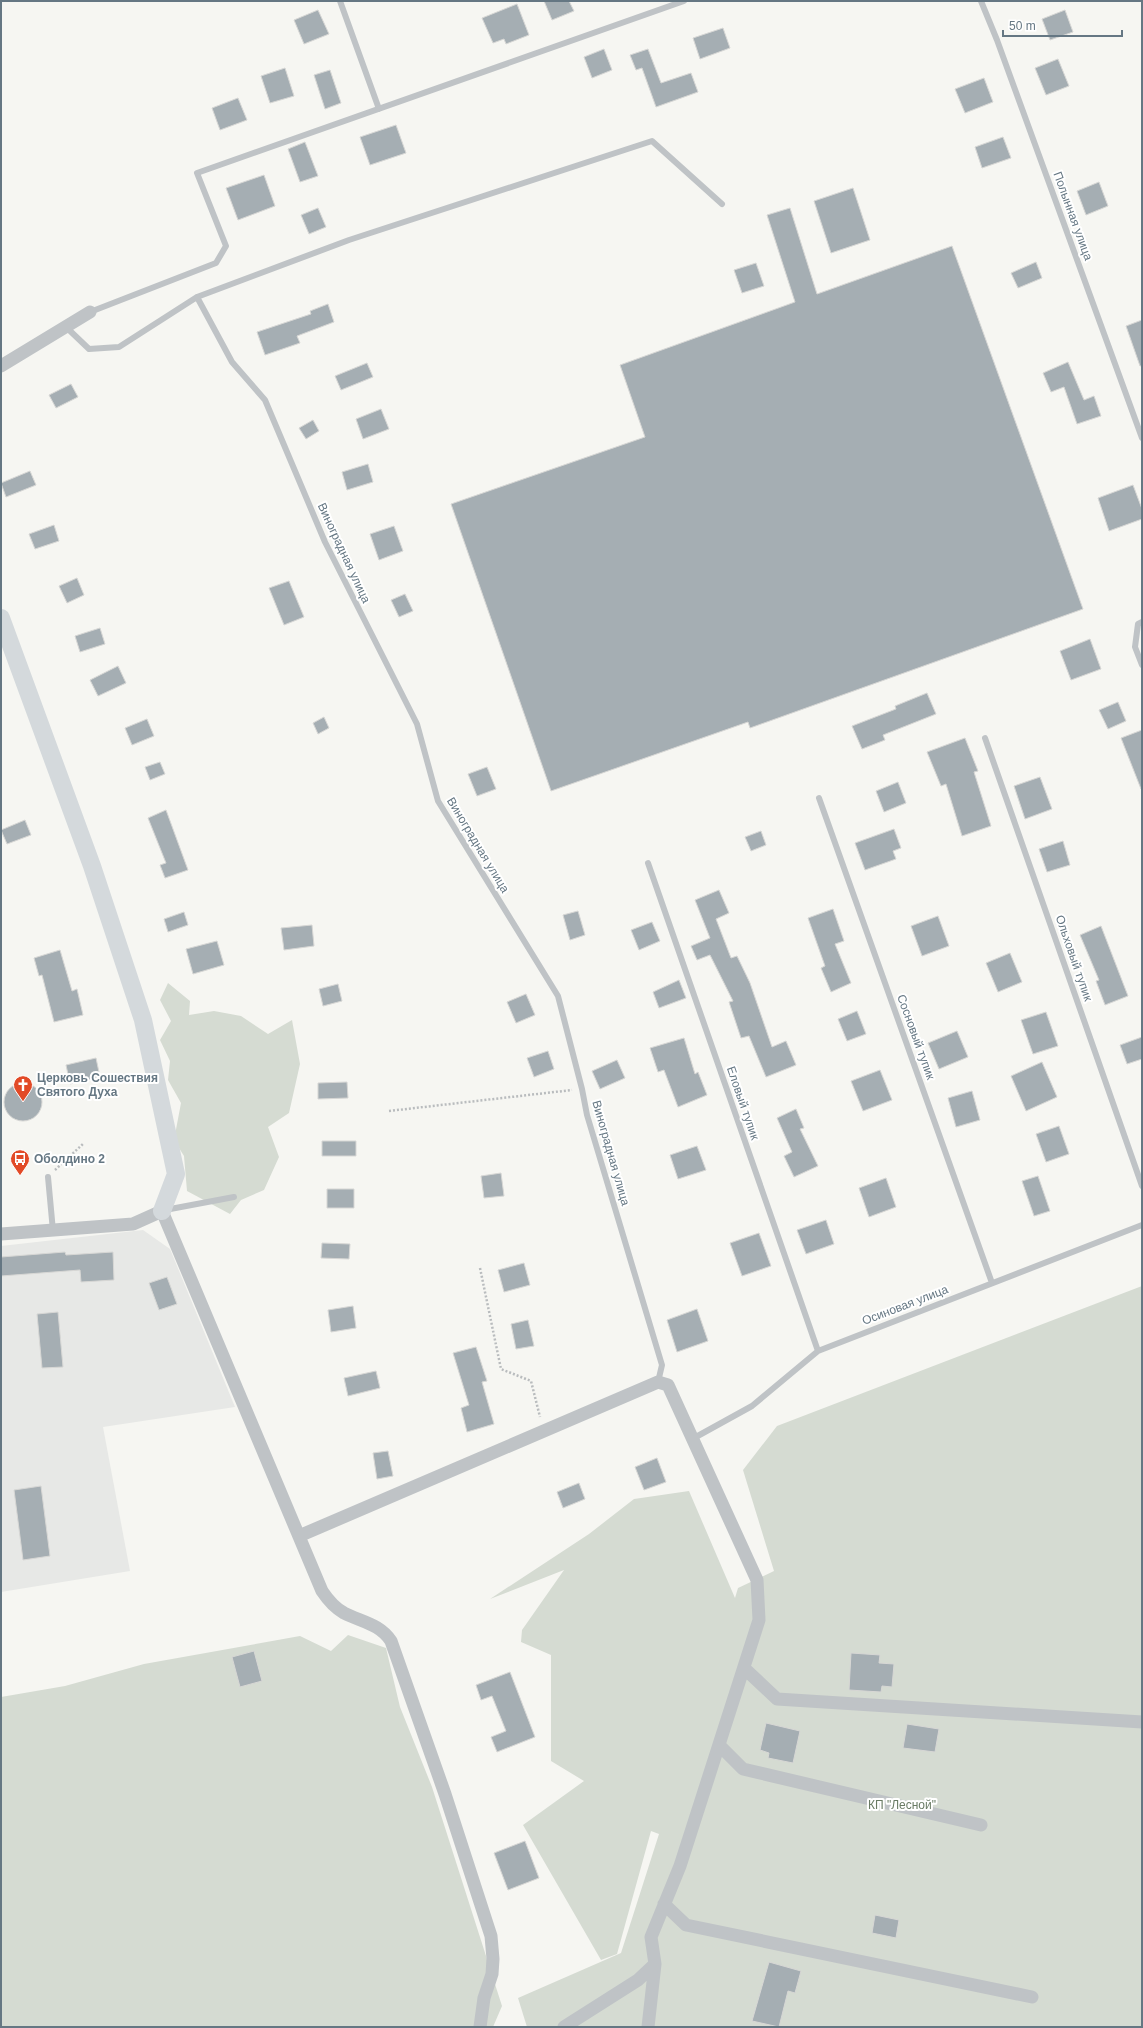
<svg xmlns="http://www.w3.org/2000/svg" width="1143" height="2028" font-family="Arial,sans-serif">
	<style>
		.built { fill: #e7e8e6 }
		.green { fill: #d5dbd2 }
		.building { fill: #a5aeb3; stroke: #d7d7d5 }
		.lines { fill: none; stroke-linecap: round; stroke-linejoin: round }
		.path { stroke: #b9bcbe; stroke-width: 2.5; stroke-dasharray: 2 2; stroke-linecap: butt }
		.lane { stroke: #bfc3c6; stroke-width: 6 }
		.street { stroke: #bfc3c6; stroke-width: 13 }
		.secondary { stroke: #d4d9dc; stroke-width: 18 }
		.labels { text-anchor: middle; stroke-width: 4; stroke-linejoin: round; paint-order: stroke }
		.street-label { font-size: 12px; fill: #657783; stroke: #fff }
		.poi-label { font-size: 12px; font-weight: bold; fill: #657783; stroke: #fff; text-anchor: start }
		.park-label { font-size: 12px; fill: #697b64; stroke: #fff }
	</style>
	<rect width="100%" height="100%" fill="#f6f6f2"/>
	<!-- built -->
	<path class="built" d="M143 1230 170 1249 235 1407 103 1427 130 1571 1 1592V1246Z"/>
	<!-- green -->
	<path class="green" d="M168 983 190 1001 189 1015 214 1011 241 1016 268 1034 292 1020 300 1064 289 1113 268 1127 279 1157 264 1190 241 1200 230 1214 187 1191 184 1156 174 1140 181 1103 168 1080 170 1061 160 1040 171 1021 160 1000Z
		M1142 1286V2027H527L518 1998 621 1953 659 1834 651 1831 617 1954 601 1960 523 1825 584 1781 551 1761V1655L521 1642 522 1630 564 1570 490 1599 589 1534 634 1499 689 1491 735 1598 738 1588 774 1571 743 1470 777 1426Z
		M348 1635 386 1648 400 1707 432 1787 502 2006 493 2027H1V1697L65 1686 144 1664 300 1636 331 1651Z"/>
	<!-- building -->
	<path class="building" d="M544 1H569L574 11 552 20Z
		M517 4 529 35 506 44 504 39 493 43 482 18Z
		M318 10 329 34 304 44 294 20Z
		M1065 10 1073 32 1050 40 1042 19Z
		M723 28 730 48 700 59 693 38Z
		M604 49 612 70 592 78 584 57Z
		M648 49 661 83 691 73 698 92 656 107 642 68 636 70 630 55Z
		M1058 59 1069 86 1046 95 1035 68Z
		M285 68 294 96 270 103 261 76Z
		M330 70 341 103 325 109 314 75Z
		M984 78 993 102 965 113 955 89Z
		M238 98 247 120 220 130 212 108Z
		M396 125 406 153 370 165 360 137Z
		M1003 137 1011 158 982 168 975 147Z
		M305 142 318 176 300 182 288 149Z
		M264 175 275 206 238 220 226 188Z
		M1099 182 1108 206 1086 215 1077 191Z
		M853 188 870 240 831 253 814 201Z
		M318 208 326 227 309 234 301 215Z
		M790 208 817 294 952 246 1083 609 750 728 748 722 551 791 451 504 645 437 620 365 795 302 767 215Z
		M1036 262 1042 278 1018 288 1011 273Z
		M756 263 764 286 742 293 734 270Z
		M328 304 334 322 297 336 300 343 265 355 257 332 311 314 310 311Z
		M1142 320V366H1140L1126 326Z
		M1068 362 1084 400 1094 396 1101 416 1077 424 1064 387 1051 392 1043 373Z
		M367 363 373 377 341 390 335 376Z
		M71 384 78 397 56 408 49 395Z
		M381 409 389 429 363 439 356 419Z
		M313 420 319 431 306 439 299 428Z
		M368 464 373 482 347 490 342 472Z
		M30 471 36 485 6 497 1 483Z
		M1133 485 1142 509V519L1109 531 1098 498Z
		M54 525 59 541 35 549 29 534Z
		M394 526 403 551 379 560 370 534Z
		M77 578 84 595 67 603 59 586Z
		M289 581 304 617 284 625 269 588Z
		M405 594 413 611 399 617 391 600Z
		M100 628 105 644 80 652 75 636Z
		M1090 639 1101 669 1071 680 1060 651Z
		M118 666 126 683 98 696 90 680Z
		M927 693 936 714 883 735 885 740 862 749 852 726 896 709 895 706Z
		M1118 702 1126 721 1108 729 1099 710Z
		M324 717 329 728 318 734 313 723Z
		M147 719 154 736 132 745 125 728Z
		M1142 730V789H1141L1121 738Z
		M965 738 978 771 974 772 991 826 962 836 946 784 941 786 927 752Z
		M160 762 165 774 150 780 145 767Z
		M487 767 496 789 477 796 468 774Z
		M1040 777 1052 809 1025 819 1014 786Z
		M898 782 906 803 884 812 876 791Z
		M166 810 188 870 165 878 160 865 166 863 148 818Z
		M25 820 31 835 7 844 1 830Z
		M894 829 901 848 893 851 896 859 865 870 855 843Z
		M761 831 766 845 751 851 745 837Z
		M1063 841 1070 865 1047 872 1039 849Z
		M719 890 729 913 716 919 731 958 737 956 750 983 772 1047 786 1041 796 1065 766 1077 749 1036 741 1038 729 1002 733 1001 710 955 697 960 691 946 710 938 695 900Z
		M833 909 844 941 835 944 851 983 831 992 821 968 825 966 808 918Z
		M578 911 585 935 570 940 563 915Z
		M184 912 188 925 168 932 164 919Z
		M938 916 949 946 922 956 911 926Z
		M652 922 660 941 639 950 631 930Z
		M312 925 314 946 284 950 281 928Z
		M1101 926 1128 996 1105 1005 1096 981 1099 980 1080 935Z
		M217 941 224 965 193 974 186 949Z
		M60 950 72 991 77 989 83 1015 54 1022 42 975 39 976 34 958Z
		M1010 953 1022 982 998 992 986 963Z
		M679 980 686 998 659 1008 653 992Z
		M338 984 342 1001 323 1006 319 989Z
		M526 994 535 1015 516 1023 507 1002Z
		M857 1011 866 1034 847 1041 838 1019Z
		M1046 1012 1058 1046 1033 1054 1021 1020Z
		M957 1031 968 1057 939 1069 928 1043Z
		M1142 1037V1059L1127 1064 1120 1045Z
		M684 1038 695 1074 698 1072 707 1095 678 1107 664 1070 658 1072 650 1048Z
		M548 1051 554 1069 534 1077 527 1058Z
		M96 1058 100 1077 70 1084 66 1065Z
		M617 1060 625 1078 600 1089 592 1071Z
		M1042 1062 1057 1097 1026 1111 1011 1076Z
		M880 1070 892 1100 863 1111 851 1081Z
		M347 1082 348 1098 318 1099V1083Z
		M4 1102a19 19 0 1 1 38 0a19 19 0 1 1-38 0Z
		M972 1091 980 1120 956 1127 948 1098Z
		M796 1109 804 1128 800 1129 818 1166 794 1177 784 1156 792 1152 777 1118Z
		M1059 1126 1069 1154 1046 1162 1036 1134Z
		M322 1141H356V1156H322Z
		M697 1146 706 1170 678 1179 670 1155Z
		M501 1173 504 1196 484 1198 481 1176Z
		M1038 1176 1050 1211 1034 1216 1022 1181Z
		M886 1178 896 1207 869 1217 859 1188Z
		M327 1189H354V1208H327Z
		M826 1220 834 1244 806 1254 797 1230Z
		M759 1233 771 1266 742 1276 730 1243Z
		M322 1243 350 1244 349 1259 321 1258Z
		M65 1252 66 1255 113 1252 114 1280 81 1282 80 1270 1 1276V1257Z
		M524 1263 530 1285 504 1292 498 1270Z
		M167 1277 177 1304 159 1310 149 1283Z
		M353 1306 356 1328 331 1332 328 1310Z
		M697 1309 708 1341 677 1352 667 1320Z
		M58 1312 63 1367 42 1368 37 1314Z
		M528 1320 534 1346 516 1349 511 1324Z
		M476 1347 487 1381 482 1382 494 1424 467 1432 461 1408 469 1405 453 1353Z
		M376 1371 380 1388 348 1396 344 1378Z
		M388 1451 393 1476 377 1479 373 1453Z
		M657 1458 666 1482 644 1490 635 1467Z
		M579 1483 585 1499 563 1508 557 1492Z
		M41 1486 50 1556 23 1560 14 1490Z
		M254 1651 262 1681 240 1687 232 1657Z
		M851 1653 880 1655 879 1663 894 1664 892 1687 882 1686 881 1692 849 1690Z
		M510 1672 535 1737 497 1752 491 1737 506 1731 492 1696 481 1700 476 1685Z
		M766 1723 800 1731 793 1763 768 1758 769 1753 760 1750Z
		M907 1724 939 1729 935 1752 903 1748Z
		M525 1841 539 1878 508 1890 494 1853Z
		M875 1915 899 1920 896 1938 872 1933Z
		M769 1962 801 1971 795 1993 788 1991 779 2027 752 2021Z"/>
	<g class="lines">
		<!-- path -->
		<path class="path" d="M389 1111 572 1090
			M55 1170 84 1143
			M480 1268 501 1369 531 1381 540 1417"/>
		<!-- lane -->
		<path class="lane" d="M340 1 379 109
			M981 1 997 40 1142 438
			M197 297 232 362 265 400 325 542 417 724 438 801 558 996 582 1089 587 1115 662 1365 658 1382
			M90 312 216 263 226 246 197 173 684 1
			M66 327 89 349 119 347 197 297 349 240 652 141 722 204
			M1142 622 1138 624 1135 647 1142 665
			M985 738 1142 1186
			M819 798 992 1283
			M648 863 818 1351
			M48 1177 53 1231
			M165 1210 234 1197
			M694 1438 752 1406 818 1351 1142 1225"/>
		<!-- street -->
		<path class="street" d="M1 366 90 312
			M1 1234 133 1224 162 1211 322 1591C328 1600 335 1608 344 1613 362 1622 380 1624 391 1641L445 1794 491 1936 493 1959 492 1974 484 1998 480 2027
			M299 1536 658 1382 668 1385 757 1580 759 1620 680 1866 651 1937 655 1964 638 1980 564 2027
			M744 1668 777 1699 1142 1722
			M719 1745 743 1769 981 1825
			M664 1904 686 1925 1032 1997
			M648 2027 655 1964"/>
		<!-- secondary -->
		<path class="secondary" d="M1 618 92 866 143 1020 176 1174 162 1211"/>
	</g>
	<!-- icons -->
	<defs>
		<g id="church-pin" transform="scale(1)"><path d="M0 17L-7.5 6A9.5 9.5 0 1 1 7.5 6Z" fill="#e24a27" stroke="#fff"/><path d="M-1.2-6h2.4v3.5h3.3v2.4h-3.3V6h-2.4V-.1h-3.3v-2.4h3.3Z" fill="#fff"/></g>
		<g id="bus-pin" transform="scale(1)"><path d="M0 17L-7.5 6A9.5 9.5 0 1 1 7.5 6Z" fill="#e24a27" stroke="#fff"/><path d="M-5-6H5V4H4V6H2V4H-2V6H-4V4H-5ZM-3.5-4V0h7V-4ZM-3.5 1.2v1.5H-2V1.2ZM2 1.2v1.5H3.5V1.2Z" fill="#fff"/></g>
	</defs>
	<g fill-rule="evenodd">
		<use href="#church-pin" x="23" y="1085"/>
		<use href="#bus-pin" x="20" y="1159"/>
	</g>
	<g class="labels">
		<!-- street labels -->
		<g class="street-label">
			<text transform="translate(1073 216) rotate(70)" y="4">Полынная улица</text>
			<text transform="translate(344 553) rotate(65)" y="4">Виноградная улица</text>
			<text transform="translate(478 845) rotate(59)" y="4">Виноградная улица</text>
			<text transform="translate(1074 958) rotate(71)" y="4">Ольховый тупик</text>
			<text transform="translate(916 1037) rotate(70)" y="4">Сосновый тупик</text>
			<text transform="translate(743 1103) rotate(71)" y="4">Еловый тупик</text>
			<text transform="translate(611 1153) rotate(74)" y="4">Виноградная улица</text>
			<text transform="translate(905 1305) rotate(-21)" y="4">Осиновая улица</text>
		</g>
		<!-- poi labels -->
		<g class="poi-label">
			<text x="37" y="1082">Церковь Сошествия<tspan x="37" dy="14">Святого Духа</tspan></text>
			<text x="34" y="1163">Оболдино 2</text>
		</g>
		<!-- park labels -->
		<g class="park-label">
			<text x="902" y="1809">КП "Лесной"</text>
		</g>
	</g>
	<!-- border -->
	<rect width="1143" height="2028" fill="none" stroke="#657783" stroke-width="4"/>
	<!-- scale -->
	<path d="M1003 30v6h119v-6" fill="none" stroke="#657783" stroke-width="2"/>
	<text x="1009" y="30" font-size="12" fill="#657783" stroke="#ffffff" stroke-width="3" paint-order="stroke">50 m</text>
</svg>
